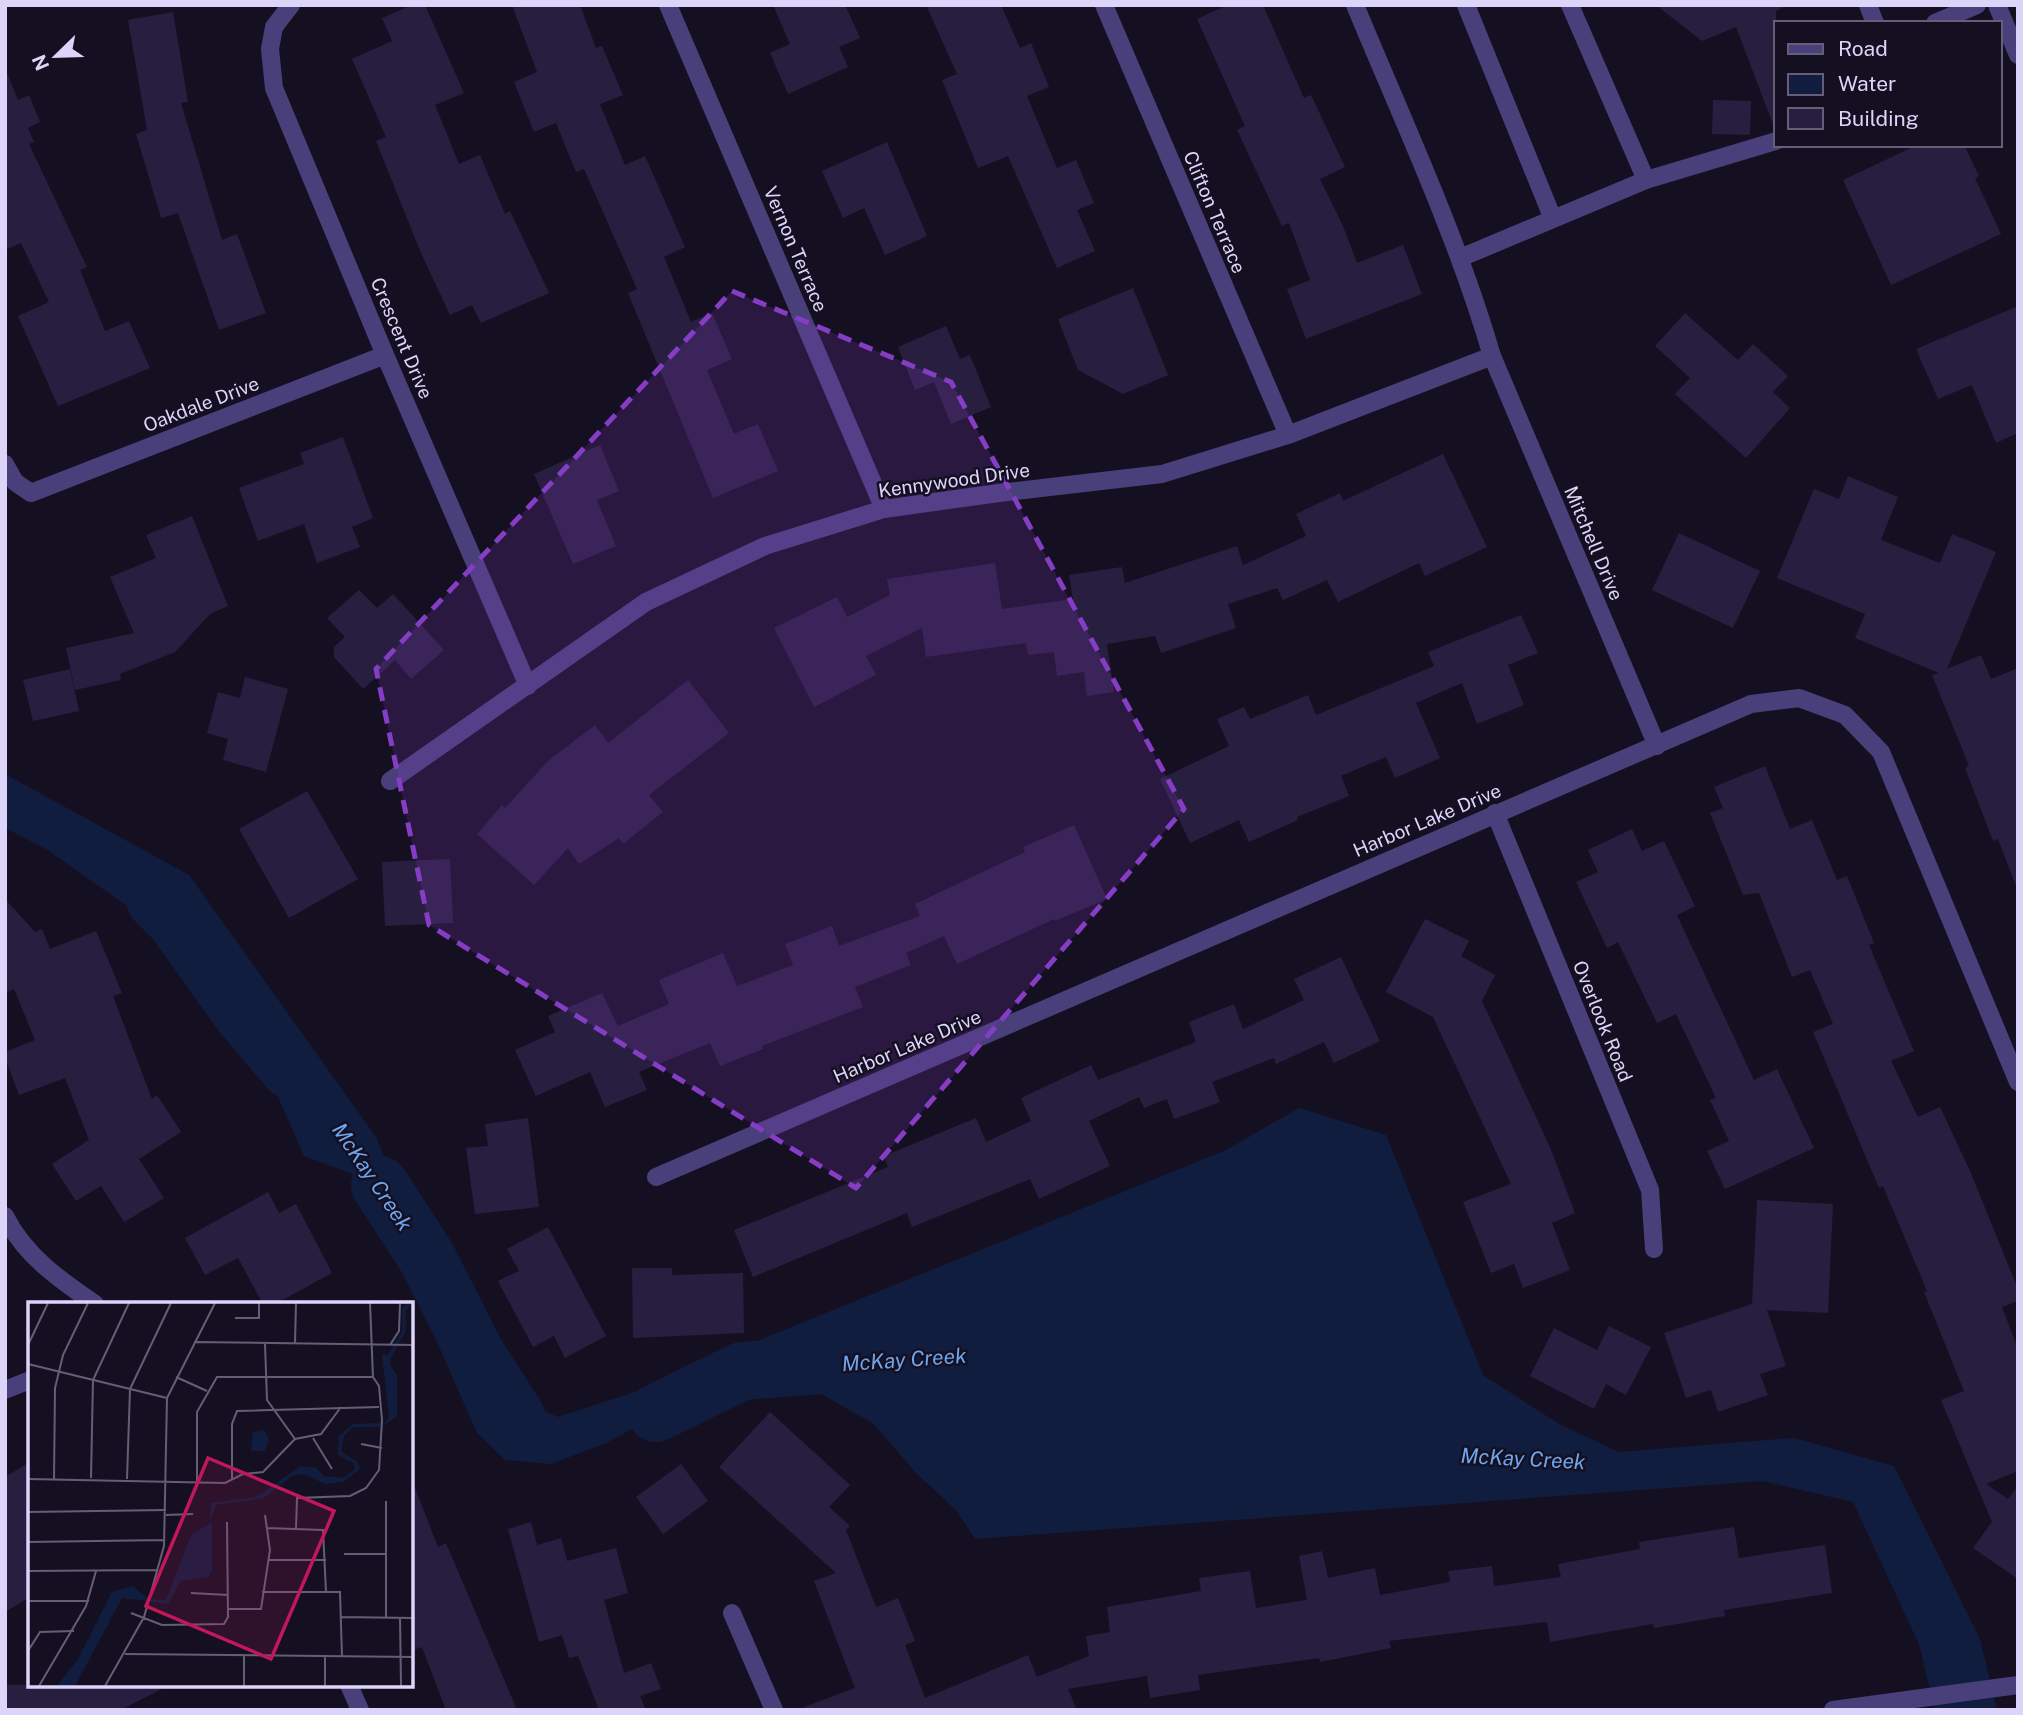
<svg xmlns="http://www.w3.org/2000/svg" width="2023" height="1715" font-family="'Public Sans',sans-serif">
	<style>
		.water { fill: #111d3f }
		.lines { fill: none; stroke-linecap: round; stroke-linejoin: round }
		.river { stroke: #111d3f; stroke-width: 58 }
		.building { fill: #281e40 }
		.service { stroke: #49407b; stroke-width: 18 }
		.minor { stroke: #49407b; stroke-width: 18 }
		.tertiary { stroke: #49407b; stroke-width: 18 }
		.marked { fill: #853dc5; fill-opacity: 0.2; stroke: #853dc5; stroke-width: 5; stroke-dasharray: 14 9; stroke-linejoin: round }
		.labels { text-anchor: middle; stroke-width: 5; stroke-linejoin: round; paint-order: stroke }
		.street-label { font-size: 19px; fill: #ddd4fa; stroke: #151021 }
		.water-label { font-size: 21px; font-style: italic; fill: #6da5ef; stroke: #151021 }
		.inset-river { fill: none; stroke: #111d3f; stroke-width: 3.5 }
		.inset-road { fill: none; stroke: #655e78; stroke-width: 2 }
		.view { fill: #c2185b; fill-opacity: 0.15; stroke: #c2185b; stroke-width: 3.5 }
		.inset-edge { fill: none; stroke: #ddd4fa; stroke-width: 3.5 }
	</style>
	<rect width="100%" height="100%" fill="#151021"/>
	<!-- water -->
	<path class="water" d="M5 774 189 875 376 1137 444 1304 503 1393 558 1417 659 1384 715 1358 728 1378 606 1443 551 1464 505 1460 477 1433 396 1249 374 1182 304 1156 224 974 46 849 5 828Z
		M1299 1108 1386 1135 1483 1375 1559 1424 1619 1452 1794 1438 1894 1466 1980 1639 1997 1710H1935L1919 1644 1853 1502 1763 1481 975 1539 956 1510 915 1472 874 1424 816 1391H755L730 1352 1226 1150Z"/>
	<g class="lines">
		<!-- river -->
		<path class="river" d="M155 900 175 920 243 1015 290 1070
			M380 1185 427 1258 477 1356 517 1418
			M656 1413 742 1371 821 1365"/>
	</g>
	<!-- building -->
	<path class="building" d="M412 5H425L464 93 435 105 459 164 480 155 505 214 510 211 549 293 481 323 472 305 450 315 421 253 376 141 386 137 352 59 392 41 382 18Z
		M512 5H580L596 48 602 46 623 95 600 104 625 165 645 156 685 247 664 257 691 322 712 313 732 359 707 370 734 434 758 424 778 471 713 498 628 293 637 289 584 169 576 172 556 123 534 132 514 82 537 72Z
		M773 5H845L860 38 839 47 848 67 788 94 770 53 790 44Z
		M926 5H1001L1020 48 1031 43 1049 87 1027 96 1057 168 1076 160 1094 203 1077 210 1095 251 1057 268 1008 156 978 168 942 80 957 74Z
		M1228 5H1263L1304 98 1311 95 1345 167 1320 179 1343 226 1357 263 1403 245 1422 294 1306 339 1287 289 1310 280 1289 223 1282 226 1237 130 1245 126 1197 19Z
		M1656 5H1787L1776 11V126L1774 127 1736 27 1702 41Z
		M173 12 188 102 181 103 222 240 237 234 266 313 219 330 178 213 161 218 136 134 147 130 128 20Z
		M5 73H7L18 100 29 95 40 122 28 128 34 142 29 144 87 267 80 270 105 331 129 321 150 368 58 406 18 316 49 302 21 243 5 250Z
		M1713 100 1751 101 1750 135 1712 134Z
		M887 142 927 236 885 255 864 208 843 218 822 171Z
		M1917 145H1964L1979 176 1975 178 2001 234 1891 285 1843 180Z
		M1133 288 1168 375 1123 394 1078 370 1058 319Z
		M2018 306V433L1996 443 1972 385 1938 399 1916 349Z
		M1685 313 1738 360 1753 344 1788 376 1773 392 1790 408 1746 458 1675 394 1690 378 1655 346Z
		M946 326 960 359 970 355 991 407 951 424 934 382 915 390 898 347Z
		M343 437 373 518 352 527 360 547 317 563 304 524 258 541 239 488 304 464 300 453Z
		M600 445 619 491 597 500 616 546 573 564 534 474Z
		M1443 454 1487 547 1425 576 1419 563 1338 602 1327 580 1283 600 1277 588 1228 604 1236 628 1161 653 1155 636 1107 644 1114 692 1087 696 1084 672 1057 676 1054 652 1028 655 1026 643 926 657 922 628 866 656 876 675 814 707 774 628 837 597 847 617 890 595 887 579 995 563 1002 609 1073 599 1069 575 1122 567 1125 583 1237 546 1243 565 1306 536 1296 514 1340 493 1343 501Z
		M1848 476 1898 497 1881 540 1940 563 1952 534 1996 552 1947 669 1981 655 1991 679 2018 668V886H2016L1998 839 1993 841 1965 768 1969 766 1932 675 1939 673 1855 638 1865 614 1777 578 1814 489 1839 499Z
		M192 516 228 606 210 614 175 652 120 674 121 680 75 690 66 648 134 633 110 577 156 558 146 535Z
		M1679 533 1760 571 1733 628 1652 590Z
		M359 590 377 608 393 594 444 650 411 679 395 660 363 689 334 657V647L345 637 327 618Z
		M1521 615 1538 653 1508 665 1524 705 1477 724 1462 683 1416 703 1440 758 1395 778 1386 757 1341 776 1349 796 1297 817 1298 820 1249 842 1239 820 1190 843 1160 779 1229 746 1217 719 1244 707 1250 719 1308 695 1316 715 1434 666 1428 652Z
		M70 669 79 711 33 721 23 680Z
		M245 677 288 689 266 772 223 760 228 739 207 733 218 692 240 698Z
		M688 680 729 733 649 795 663 812 623 844 619 838 579 864 568 848 534 885 477 834 502 805 505 808 548 761 595 725 608 743Z
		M1765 766 1790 829 1812 820 1837 880 1847 876 1874 943 1869 945 1914 1051 1891 1061 1918 1117 1940 1107 1970 1171 2018 1289V1301L2002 1307 2018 1349V1471L1986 1484 2008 1499 2018 1486V1582L2015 1577 1973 1548 1992 1522 1941 1400 1964 1391 1924 1292 1927 1291 1883 1186 1879 1188 1813 1032 1833 1024 1810 970 1792 977 1759 893 1743 895 1710 813 1723 808 1714 787Z
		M307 791 358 879 289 918 239 829Z
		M1074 825 1107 899 1055 921 1054 919 957 964 944 936 906 953 911 965 855 987 863 1007 762 1046 763 1049 720 1066 710 1043 639 1072 647 1090 605 1107 590 1072 536 1096 515 1050 555 1032 548 1016 602 993 618 1026 669 1004 659 980 723 953 737 986 793 965 785 944 832 926 839 946 920 916 915 904 1025 852 1023 847Z
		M1632 829 1642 851 1664 841 1695 906 1677 915 1754 1080 1777 1069 1814 1148 1725 1189 1707 1151 1729 1141 1710 1100 1716 1098 1676 1014 1657 1023 1618 942 1607 948 1576 882 1598 872 1588 850Z
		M450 859 453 923 385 926 382 862Z
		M5 899 35 932 42 929 50 949 96 931 122 993 113 996 152 1099 157 1095 181 1132 139 1159 164 1198 124 1222 101 1186 76 1201 52 1164 89 1140 65 1078 19 1095 5 1058V1052L35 1040 14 989 5 993Z
		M1425 919 1469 941 1461 956 1495 975 1482 1001 1550 1147 1575 1213 1552 1223 1570 1270 1523 1288 1514 1264 1491 1273 1463 1202 1511 1184 1433 1017 1386 992Z
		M1341 957 1380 1041 1334 1063 1324 1042 1276 1064 1274 1058 1212 1082 1220 1102 1174 1119 1167 1099 1144 1108 1139 1097 1089 1121 1110 1166 1039 1199 1030 1179 912 1227 907 1213 753 1277 734 1230 888 1167 884 1156 976 1118 986 1142 1031 1121 1021 1098 1091 1065 1098 1080 1196 1042 1189 1022 1234 1004 1243 1029 1304 1000 1294 979Z
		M528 1118 539 1207 475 1214 466 1148 488 1146 485 1124Z
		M268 1192 279 1213 296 1204 332 1273 275 1304H263L238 1258 205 1275 185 1238Z
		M1757 1200 1833 1204 1828 1313 1767 1310 1786 1366 1760 1374 1768 1395 1718 1412 1711 1390 1686 1398 1664 1333 1752 1304Z
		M548 1227 606 1336 565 1358 554 1336 533 1347 498 1281 519 1271 507 1249Z
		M632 1268H672V1275L743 1273 744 1333 633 1338Z
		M1609 1326 1651 1347 1626 1395 1606 1384 1594 1409 1530 1376 1554 1328 1597 1350Z
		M770 1412 850 1485 829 1507 850 1526 846 1530 876 1607 898 1598 915 1641 905 1645 925 1698 1028 1655 1037 1677 1089 1656 1086 1636 1110 1632 1107 1607 1201 1591 1199 1578 1250 1571 1256 1608 1307 1600 1299 1556 1322 1551 1328 1578 1375 1568 1380 1595 1450 1582 1448 1571 1492 1566 1494 1586 1561 1577 1558 1564 1640 1549 1639 1542 1734 1527 1739 1558 1825 1545 1832 1593 1724 1610 1725 1616 1654 1628 1653 1624 1550 1642 1547 1622 1389 1641 1391 1648 1320 1662 1319 1658 1198 1675 1200 1690 1150 1698 1147 1676 1068 1689 1077 1710H805L804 1707 855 1688 814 1581 836 1573 719 1467Z
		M30 1462V1597L5 1612V1477Z
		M681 1464 708 1501 663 1534 636 1497Z
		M413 1483 438 1547 446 1543 517 1710H446L422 1647 411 1651Z
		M531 1522 537 1545 561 1538 567 1561 616 1548 628 1593 604 1600 624 1673 651 1663 661 1689 640 1696 646 1710H599L578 1656 569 1658 562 1635 539 1642 508 1529Z
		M5 1685H169L121 1710H5Z"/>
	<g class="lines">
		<!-- service -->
		<path class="service" d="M1355 5C1403 121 1457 236 1492 356
			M1466 5 1553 219
			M1868 5 1875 23
			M1935 23 1977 5
			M1646 180 1776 141
			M1460 258 1646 180 1570 5"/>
		<!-- minor -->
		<path class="minor" d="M291 5 274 27 270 49 274 88 385 355 528 686
			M668 5 884 509
			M1104 5 1288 435
			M5 464 15 482 31 493 385 355
			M390 781 646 602 765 546 884 509 999 493 1162 474 1288 435 1492 356 1657 746
			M1495 813 1650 1190 1654 1249
			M656 1177 1751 704 1799 698 1845 715 1881 752 2018 1082
			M5 1216C24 1255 60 1280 95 1304
			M5 1390 30 1380
			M732 1613 774 1710
			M349 1685 360 1710"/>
		<!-- tertiary -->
		<path class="tertiary" d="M1997 5 2018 55
			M1833 1710 2018 1685"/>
	</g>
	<!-- marked area -->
	<path class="marked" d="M732 291 951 382 1184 809 856 1188 429 925 376 669Z"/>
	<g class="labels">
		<!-- street labels -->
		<g class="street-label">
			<text transform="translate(1215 212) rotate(67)" y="7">Clifton Terrace</text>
			<text transform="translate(796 249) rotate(67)" y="7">Vernon Terrace</text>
			<text transform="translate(402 338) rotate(67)" y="7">Crescent Drive</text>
			<text transform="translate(201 404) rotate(-21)" y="7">Oakdale Drive</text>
			<text transform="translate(954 480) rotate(-8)" y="7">Kennywood Drive</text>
			<text transform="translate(1594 543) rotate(67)" y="7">Mitchell Drive</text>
			<text transform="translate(1427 820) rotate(-23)" y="7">Harbor Lake Drive</text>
			<text transform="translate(1603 1021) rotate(68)" y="7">Overlook Road</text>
			<text transform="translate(907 1046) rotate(-23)" y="7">Harbor Lake Drive</text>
		</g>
		<!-- water labels -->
		<g class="water-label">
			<text transform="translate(372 1177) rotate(56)" y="7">McKay Creek</text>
			<text transform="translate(904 1360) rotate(-4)" y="7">McKay Creek</text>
			<text transform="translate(1523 1459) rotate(3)" y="7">McKay Creek</text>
		</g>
	</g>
	<!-- overview -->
	<g transform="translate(28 1302)">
		<rect width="385" height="385" fill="#151021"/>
		<path d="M354 53H363L362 63 369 73V114L355 124 361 115ZM352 121V125H325L316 134 313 149 329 160 332 167 315 180 297 182 276 172 265 173 236 196 188 203 182 219 183 201 228 195 273 164 288 166 296 174 316 176 327 167 326 161 310 153 311 134 325 122ZM236 128 241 137 237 149H223L225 130ZM184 220V270L180 275 153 279 140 302 94 296 47 384H29L50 357 84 290 105 284 120 297 138 298 163 233Z" fill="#111d3f"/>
		<path class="inset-river" d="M360 57 376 29V8L381 1"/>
		<path class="inset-road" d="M207 16H231V1M166 40 385 43M237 42 239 98 267 137M267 42 268 1M0 43 20 1M362 43 371 29 372 1M0 62 139 96M148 75 179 89M285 136 304 167M333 142 354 146M63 176 65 78 101 1M0 177 197 181 215 172 235 170 267 137 293 132 313 105M26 177 27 86 35 53 60 1M99 177 102 87 143 1M204 178V122L209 109 351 105M169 182V110L189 75H345M0 210 138 208M138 213 165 212M239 226 295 228 298 290M268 226 269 196 322 194 338 186 351 168 354 118 351 84 345 75 342 1M0 240 137 238M316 252H358M241 258H298M0 269 130 268M234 290H312L314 355M163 291 200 293M0 299H61M200 307H233L242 248 237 213M103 311 134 323 196 322 200 315 199 220M313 315 385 316M358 316V199M372 316 373 384M0 349 12 330 46 329M97 352 385 355M297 355V384M11 384 58 304 68 269M77 384 116 315 136 244 139 96 187 1M216 384V354"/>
		<path class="view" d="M180 156 306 209 243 357 118 304Z"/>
		<rect width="385" height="385" class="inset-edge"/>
	</g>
	<!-- border -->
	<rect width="2023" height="1715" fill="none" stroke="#ddd4fa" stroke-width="14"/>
	<!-- legend -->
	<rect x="1774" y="21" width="228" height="126" fill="#151021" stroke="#655e78" stroke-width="2"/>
	<rect x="1788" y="44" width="35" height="10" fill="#49407b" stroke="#655e78" stroke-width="2"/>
	<text x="1838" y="56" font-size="21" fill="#ddd4fa">Road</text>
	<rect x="1788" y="74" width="35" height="21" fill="#111d3f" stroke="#655e78" stroke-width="2"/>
	<text x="1838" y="91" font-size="21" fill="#ddd4fa">Water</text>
	<rect x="1788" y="108" width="35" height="21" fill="#281e40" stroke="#655e78" stroke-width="2"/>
	<text x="1838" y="126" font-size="21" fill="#ddd4fa">Building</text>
	<!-- north arrow -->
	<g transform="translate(56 56) rotate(247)" stroke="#151021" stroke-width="5" paint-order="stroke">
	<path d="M0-5L12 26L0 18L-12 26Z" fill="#ddd4fa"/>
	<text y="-10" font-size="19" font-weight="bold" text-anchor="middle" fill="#ddd4fa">N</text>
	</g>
</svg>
